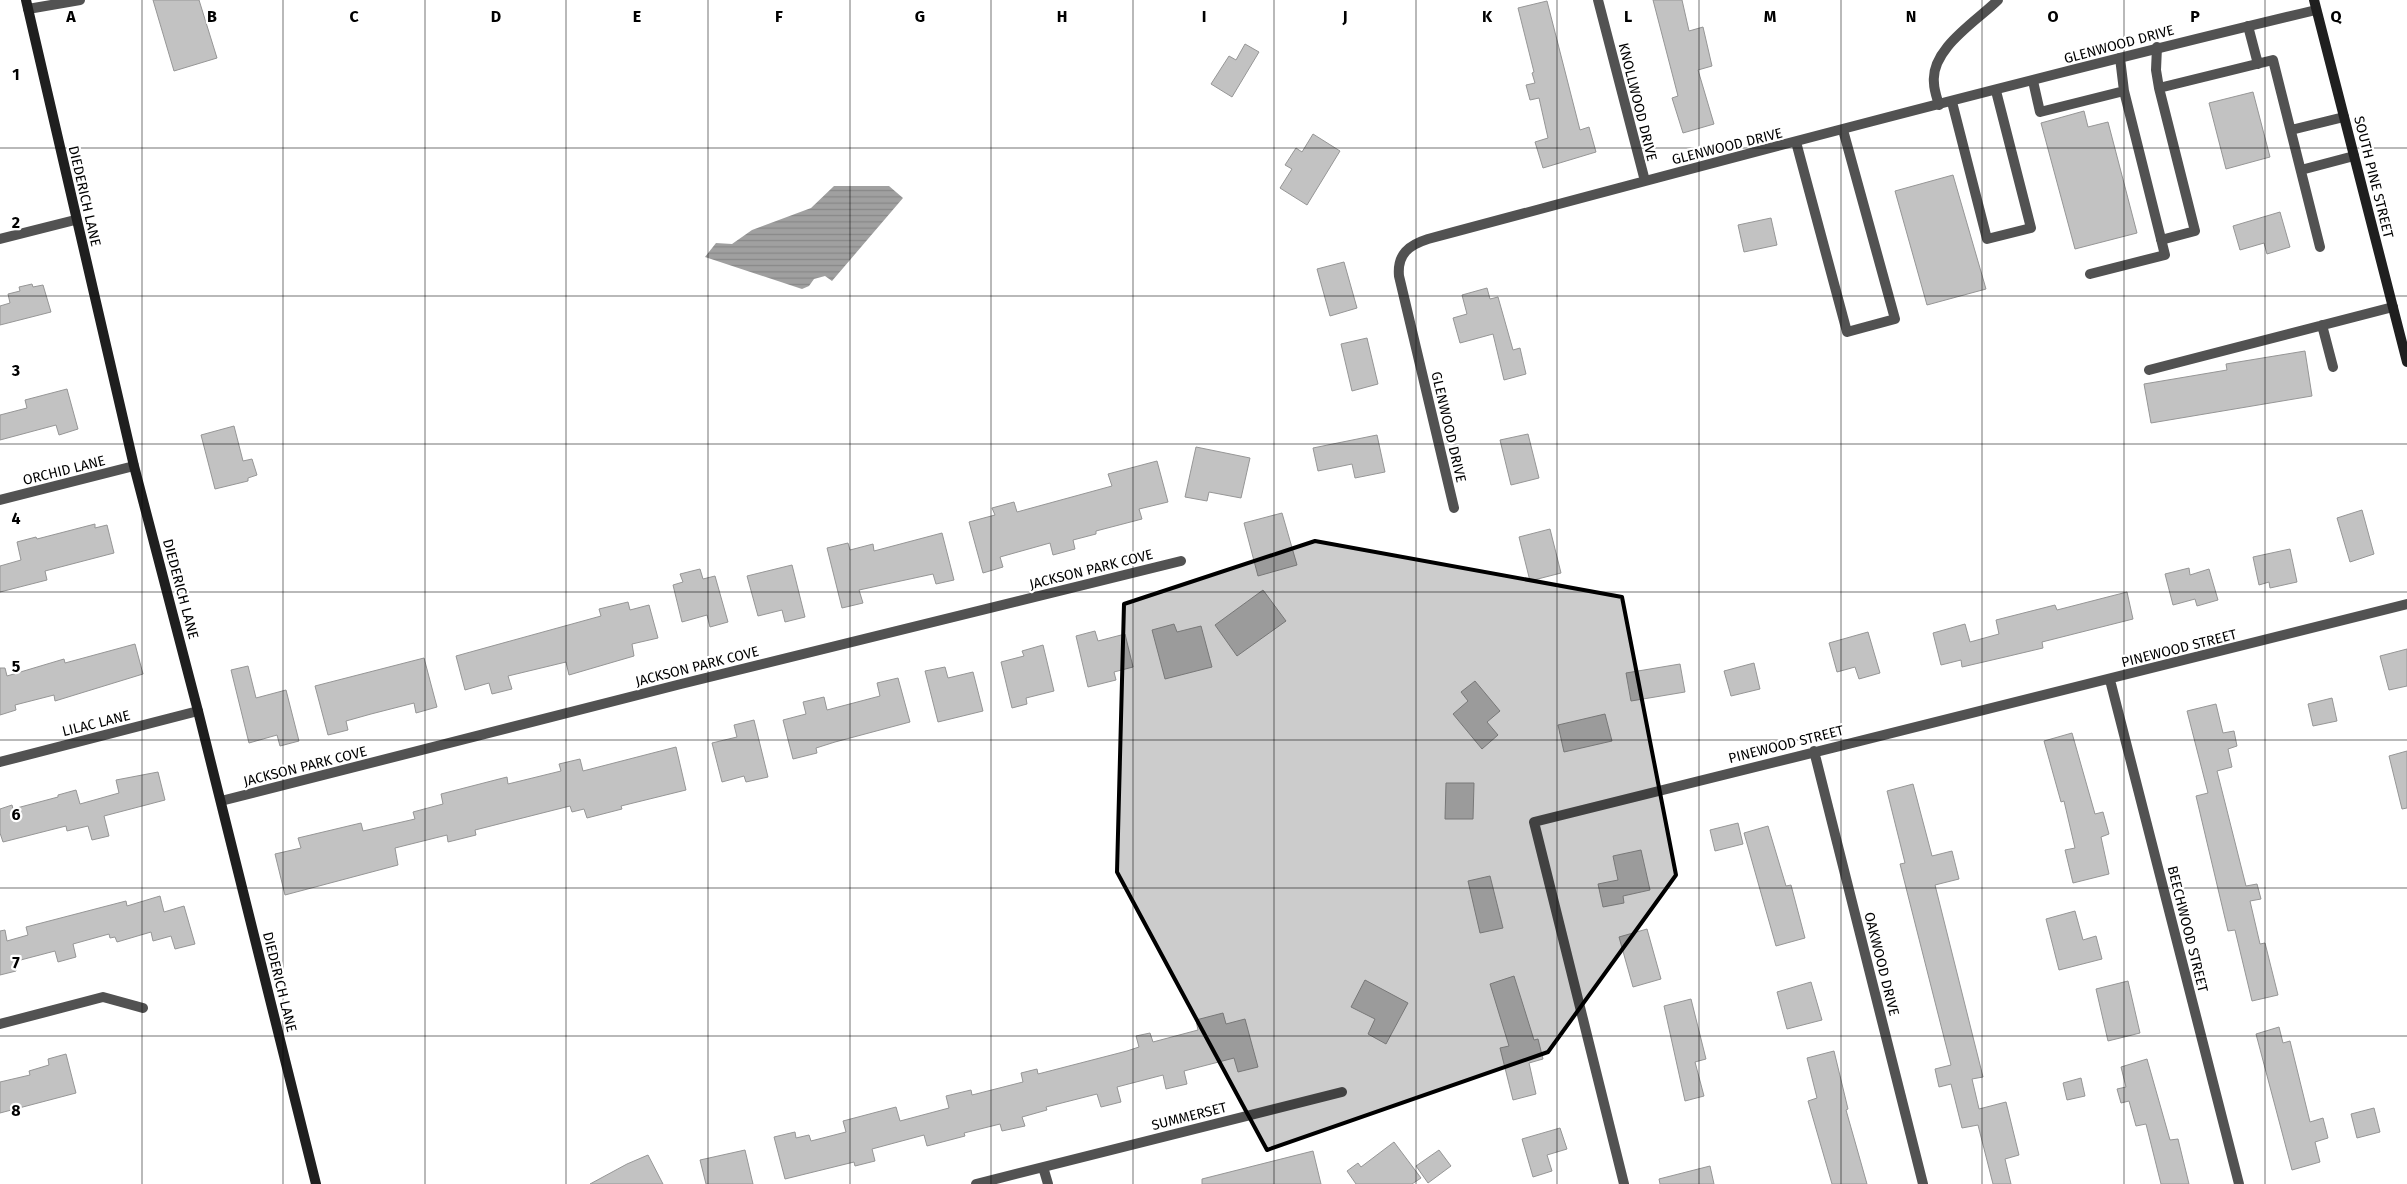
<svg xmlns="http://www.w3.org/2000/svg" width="2407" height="1184" font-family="'Fira Sans',sans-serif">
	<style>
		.water { fill: url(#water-rules) }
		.building { fill: #c2c2c2; stroke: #969696 }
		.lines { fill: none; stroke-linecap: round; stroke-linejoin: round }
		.lane { stroke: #525252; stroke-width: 10 }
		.street { stroke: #525252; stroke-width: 10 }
		.secondary { stroke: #1f1f1f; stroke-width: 10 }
		.marked { fill: #000; fill-opacity: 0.2; stroke: #000; stroke-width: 4; stroke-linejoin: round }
		.grid { fill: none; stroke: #000; stroke-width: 1; stroke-opacity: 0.55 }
		.labels { text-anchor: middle; stroke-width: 4.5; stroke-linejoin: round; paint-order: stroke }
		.street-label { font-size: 14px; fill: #000; stroke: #fff }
		.grid-label { font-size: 16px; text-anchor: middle; font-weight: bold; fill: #000; stroke: #fff; stroke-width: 4.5; stroke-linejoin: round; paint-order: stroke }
	</style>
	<defs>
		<pattern id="water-rules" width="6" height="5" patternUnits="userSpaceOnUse" patternTransform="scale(1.25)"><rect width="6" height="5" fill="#a0a0a0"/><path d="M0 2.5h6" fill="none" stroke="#888"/></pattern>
	</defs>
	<rect width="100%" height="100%" fill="#fff"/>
	<!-- water -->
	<path class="water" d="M834 186H889L903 198 832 281 825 276 814 279 809 286 802 289 705 257 716 243 732 244 752 230 811 208Z"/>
	<!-- building -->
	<path class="building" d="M153 0H199L217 58 174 71Z
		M1653 0H1682L1689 31 1703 27 1712 66 1698 70 1714 124 1683 133 1672 98 1678 96Z
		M1547 1 1580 130 1589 127 1596 152 1543 168 1535 142 1548 138 1539 98 1530 100 1526 85 1535 83 1532 73 1534 72 1518 8Z
		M1245 44 1259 52 1232 97 1211 84 1229 56 1236 60Z
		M2253 92 2270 157 2226 169 2209 103Z
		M2084 111 2088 127 2108 122 2137 233 2075 249 2041 123Z
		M1313 134 1340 151 1307 205 1280 188 1292 169 1285 165 1296 148 1302 152Z
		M1953 175 1986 289 1927 305 1895 191Z
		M2280 212 2290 247 2267 254 2264 243 2240 250 2233 226Z
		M1771 218 1777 245 1744 252 1738 225Z
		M1344 262 1357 308 1330 316 1317 269Z
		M32 284 33 287 43 285 51 312 0 325V306L10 303 8 294 20 291 19 287Z
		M1487 288 1490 299 1498 297 1513 350 1520 348 1526 374 1504 380 1493 334 1460 343 1453 318 1467 314 1462 295Z
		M1367 338 1378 384 1352 391 1341 344Z
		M2305 351 2312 396 2151 423 2144 384 2227 370 2226 364Z
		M67 389 78 429 59 435 56 425 0 440V415L27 408 25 400Z
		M234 426 243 461 252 459 257 475 248 478V481L215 489 201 435Z
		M1528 434 1539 478 1511 485 1500 440Z
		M1377 435 1385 472 1355 478 1352 464 1318 471 1313 448Z
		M1196 447 1250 458 1241 498 1209 492 1207 501 1185 497Z
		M1157 461 1168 502 1139 509 1142 519 1096 531V534L1073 540 1075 549 1053 555 1050 543 1000 557 1003 567 983 573 969 522 995 515 992 508 1014 502 1017 512 1112 486 1108 474Z
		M2362 510 2374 554 2350 562 2337 518Z
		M1282 513 1297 565 1258 576 1244 523Z
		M95 524V528L107 525 114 553 45 571 47 580 0 592V566L21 560 17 542 36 537 37 539Z
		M1550 529 1561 573 1530 581 1519 537Z
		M942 533 954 580 936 584 933 574 859 590 863 603 842 608 827 548 848 543 850 550 873 544 874 551Z
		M2290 549 2297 582 2270 588 2269 582 2259 585 2253 557Z
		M792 565 805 617 785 622 782 610 758 616 747 576Z
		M2189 568 2190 575 2209 569 2218 600 2197 606 2195 599 2173 605 2165 574Z
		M700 569 703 579 715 576 728 622 710 627 707 615 682 622 673 585 683 582 680 574Z
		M1263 590 1286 621 1237 656 1215 625Z
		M2127 592 2133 619 2042 642 2043 648 2005 657 1962 667 1961 660 1941 665 1933 633 1965 624 1970 642 1999 634 1996 620 2055 605 2057 610Z
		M628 602 630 610 649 605 658 638 632 644 634 656 569 675 566 662 508 676 512 689 492 694 489 683 465 690 456 656 601 616 599 609Z
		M1174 624 1177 632 1201 626 1212 667 1165 679 1152 630Z
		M1095 631 1098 641 1125 634 1133 667 1114 672 1116 680 1088 687 1076 636Z
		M1868 632 1880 673 1859 679 1855 667 1837 672 1829 643Z
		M135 644 143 674 55 701 54 695 15 705 16 710 0 715V668H5L7 676 64 659 65 663Z
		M1043 645 1054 691 1026 698 1027 704 1012 708 1001 662 1024 656 1022 651Z
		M2407 649V686L2389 690 2380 656Z
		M424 658 437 707 416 713 414 703 371 714 346 721 348 730 328 735 315 686Z
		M1754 663 1760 689 1731 696 1724 671Z
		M1680 664 1685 692 1631 701 1626 673Z
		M248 666 256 698 286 690 299 741 280 746 277 735 249 743 231 670Z
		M945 667 948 678 973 672 983 711 938 722 925 671Z
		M898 678 910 722 835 742 816 748 817 753 793 759 783 720 806 714 803 702 824 697 827 710 880 696 877 683Z
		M1475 681 1500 711 1487 722 1498 735 1482 749 1453 714 1468 701 1461 692Z
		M2332 698 2337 721 2313 726 2308 704Z
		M2216 704 2223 733 2234 731 2237 746 2228 749 2232 767 2217 771 2246 886 2257 884 2261 899 2250 901 2260 944 2265 943 2278 995 2252 1001 2235 930 2228 931 2196 796 2208 793 2187 711Z
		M1605 714 1612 741 1564 752 1558 725Z
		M754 720 768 777 746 782 744 776 722 782 712 743 737 737 734 725Z
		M2072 733 2095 814 2103 812 2109 834 2101 837 2109 874 2073 883 2065 850 2075 848 2064 801 2061 802 2044 741Z
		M676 747 686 790 621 806 622 809 587 818 584 809 572 812 570 806 475 830 476 835 448 842 447 835 395 848 398 865 285 895 275 854 301 848 298 838 361 823 363 831 415 819 413 812 443 804 441 794 507 777 508 784 561 771 559 764 580 759 583 771Z
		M2407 751V808L2402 809 2389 756Z
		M158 772 165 800 104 816 109 836 92 840 88 826 67 831 66 826 3 842 0 833V809L12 805 13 809 58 797V795L76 790 80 804 119 793 116 780Z
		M1446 783H1474L1473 819H1445Z
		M1913 784 1932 856 1952 851 1959 879 1935 885 1983 1077 1972 1079 1979 1109 2006 1102 2019 1155 2005 1159 2011 1184H1993L1978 1125 1962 1128 1951 1084 1939 1087 1935 1069 1951 1065 1900 864 1905 863 1887 791Z
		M1738 823 1743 844 1715 851 1710 830Z
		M1768 826 1786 886 1791 885 1805 938 1776 946 1744 833Z
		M1641 850 1650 890 1623 896 1624 903 1603 907 1598 884 1618 880 1613 856Z
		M1490 876 1503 928 1480 933 1468 881Z
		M160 896 164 912 184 906 195 944 175 949 171 936 153 941 151 932 117 942 115 937 110 938 109 934 73 944 76 957 58 962 55 951 13 962 16 971 0 975V931L5 930 7 941 28 935 26 927 126 901 127 906Z
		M2075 911 2083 940 2096 936 2102 959 2059 970 2046 919Z
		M1647 929 1661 979 1633 987 1619 937Z
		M1514 976 1534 1040 1538 1039 1543 1059 1529 1063 1536 1094 1513 1100 1500 1048 1509 1046 1490 984Z
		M1365 980 1408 1003 1386 1044 1368 1034 1375 1019 1351 1007Z
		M2128 981 2140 1033 2108 1041 2096 989Z
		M1811 982 1822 1020 1787 1029 1777 992Z
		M1691 999 1706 1059 1695 1062 1704 1096 1685 1101 1664 1006Z
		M1223 1013 1226 1024 1245 1019 1258 1067 1238 1072 1234 1058 1184 1071 1187 1084 1166 1089 1163 1075 1117 1087 1121 1102 1101 1107 1097 1094 1046 1107 1047 1110 1022 1117 1025 1126 1002 1131 1000 1124 964 1133 965 1136 927 1146 924 1135 872 1149 875 1161 855 1166 854 1162 785 1179 774 1137 795 1132 796 1138 809 1135 811 1141 846 1132 843 1121 896 1107 900 1121 949 1108 946 1096 971 1090 972 1095 1023 1082 1021 1073 1037 1069 1038 1074 1127 1051 1139 1047 1136 1036 1150 1033 1153 1042 1198 1030 1196 1020Z
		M2279 1027 2283 1043 2290 1041 2310 1122 2323 1118 2328 1138 2315 1142 2320 1162 2292 1170 2256 1034Z
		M1834 1051 1848 1109 1846 1110 1867 1184H1832L1808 1101 1817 1098 1807 1058Z
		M66 1054 76 1093 0 1113V1082L30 1075 29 1071 49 1065 48 1059Z
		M2147 1059 2170 1140 2178 1139 2189 1184H2161L2146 1124 2136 1126 2129 1101 2121 1103 2117 1089 2126 1087 2121 1067Z
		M2081 1078 2085 1096 2067 1100 2063 1083Z
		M2374 1108 2380 1132 2357 1138 2351 1114Z
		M1560 1128 1567 1149 1547 1155 1552 1171 1533 1177 1522 1139Z
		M1394 1142 1421 1178 1412 1184H1356L1347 1171 1358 1163 1361 1167Z
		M745 1150 753 1184H706L700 1160Z
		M1439 1150 1451 1166 1428 1183 1416 1166Z
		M1313 1151 1321 1184H1202V1179Z
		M648 1155 663 1184H590L627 1164Z
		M1710 1166 1714 1184H1660L1659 1179Z"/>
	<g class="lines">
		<!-- lane -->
		<path class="lane" d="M2248 26 2258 64
			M2157 47 2156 70 2159 88
			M2033 81 2040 112 2124 91
			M1952 102 1987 239 2031 228 1996 91
			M1939 105C1937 98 1934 90 1934 83 1930 49 1977 21 1998 0
			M2291 130 2344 117
			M1796 142 1847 332 1895 319 1843 130
			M2301 170 2354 156
			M2161 240 2195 231 2159 88 2273 60 2320 247
			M2090 274 2165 255 2124 91 2120 58
			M2322 325 2333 367
			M2149 370 2393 307"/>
		<!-- street -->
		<path class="street" d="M1598 0 1645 181
			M28 9 80 0
			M0 239 75 220
			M0 500 134 466
			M1454 508 1399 276C1397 254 1409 245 1428 239 1723 160 2019 81 2316 10
			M2110 680 2239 1184
			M1814 751 1923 1184
			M0 762 198 711
			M221 801 681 684 1181 561
			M0 1024 103 997 143 1008
			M1043 1167 1048 1184
			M976 1184 1342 1092
			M1624 1184 1534 822C1825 749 2116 679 2407 604"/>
		<!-- secondary -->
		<path class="secondary" d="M26 0 134 466 198 711 316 1184
			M2314 0 2407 362"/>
	</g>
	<!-- marked area -->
	<path class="marked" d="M1315 541 1622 597 1676 875 1548 1052 1267 1150 1117 872 1124 604Z"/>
	<!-- grid -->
	<path class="grid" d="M142 0V1184M283 0V1184M425 0V1184M566 0V1184M708 0V1184M850 0V1184M991 0V1184M1133 0V1184M1274 0V1184M1416 0V1184M1557 0V1184M1699 0V1184M1841 0V1184M1982 0V1184M2124 0V1184M2265 0V1184M0 148H2407M0 296H2407M0 444H2407M0 592H2407M0 740H2407M0 888H2407M0 1036H2407"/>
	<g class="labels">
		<!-- street labels -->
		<g class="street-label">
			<text transform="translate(2119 44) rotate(-15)" y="5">GLENWOOD DRIVE</text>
			<text transform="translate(1638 102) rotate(76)" y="5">KNOLLWOOD DRIVE</text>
			<text transform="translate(1727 146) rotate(-14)" y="5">GLENWOOD DRIVE</text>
			<text transform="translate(2374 177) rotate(76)" y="5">SOUTH PINE STREET</text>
			<text transform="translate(85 196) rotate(77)" y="5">DIEDERICH LANE</text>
			<text transform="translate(1449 427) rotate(77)" y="5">GLENWOOD DRIVE</text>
			<text transform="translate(64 470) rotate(-14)" y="5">ORCHID LANE</text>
			<text transform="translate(1091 569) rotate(-14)" y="5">JACKSON PARK COVE</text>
			<text transform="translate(181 589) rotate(75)" y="5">DIEDERICH LANE</text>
			<text transform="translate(2179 648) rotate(-14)" y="5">PINEWOOD STREET</text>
			<text transform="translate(697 666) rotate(-14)" y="5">JACKSON PARK COVE</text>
			<text transform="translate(96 723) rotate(-14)" y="5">LILAC LANE</text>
			<text transform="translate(1786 744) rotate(-14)" y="5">PINEWOOD STREET</text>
			<text transform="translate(305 766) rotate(-14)" y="5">JACKSON PARK COVE</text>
			<text transform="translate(2188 929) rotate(76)" y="5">BEECHWOOD STREET</text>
			<text transform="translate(1882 964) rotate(76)" y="5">OAKWOOD DRIVE</text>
			<text transform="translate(280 982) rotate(76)" y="5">DIEDERICH LANE</text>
			<text transform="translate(1189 1116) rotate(-14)" y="5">SUMMERSET</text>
		</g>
	</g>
	<g class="grid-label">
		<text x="71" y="22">A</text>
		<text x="212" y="22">B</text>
		<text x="354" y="22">C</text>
		<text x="496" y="22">D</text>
		<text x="637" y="22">E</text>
		<text x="779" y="22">F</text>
		<text x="920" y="22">G</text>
		<text x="1062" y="22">H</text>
		<text x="1204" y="22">I</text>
		<text x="1345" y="22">J</text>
		<text x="1487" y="22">K</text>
		<text x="1628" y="22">L</text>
		<text x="1770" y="22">M</text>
		<text x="1911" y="22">N</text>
		<text x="2053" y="22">O</text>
		<text x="2195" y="22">P</text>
		<text x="2336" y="22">Q</text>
		<text x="16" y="80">1</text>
		<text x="16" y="228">2</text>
		<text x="16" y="376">3</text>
		<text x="16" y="524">4</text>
		<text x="16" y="672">5</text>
		<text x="16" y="820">6</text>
		<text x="16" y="968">7</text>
		<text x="16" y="1116">8</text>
	</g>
</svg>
